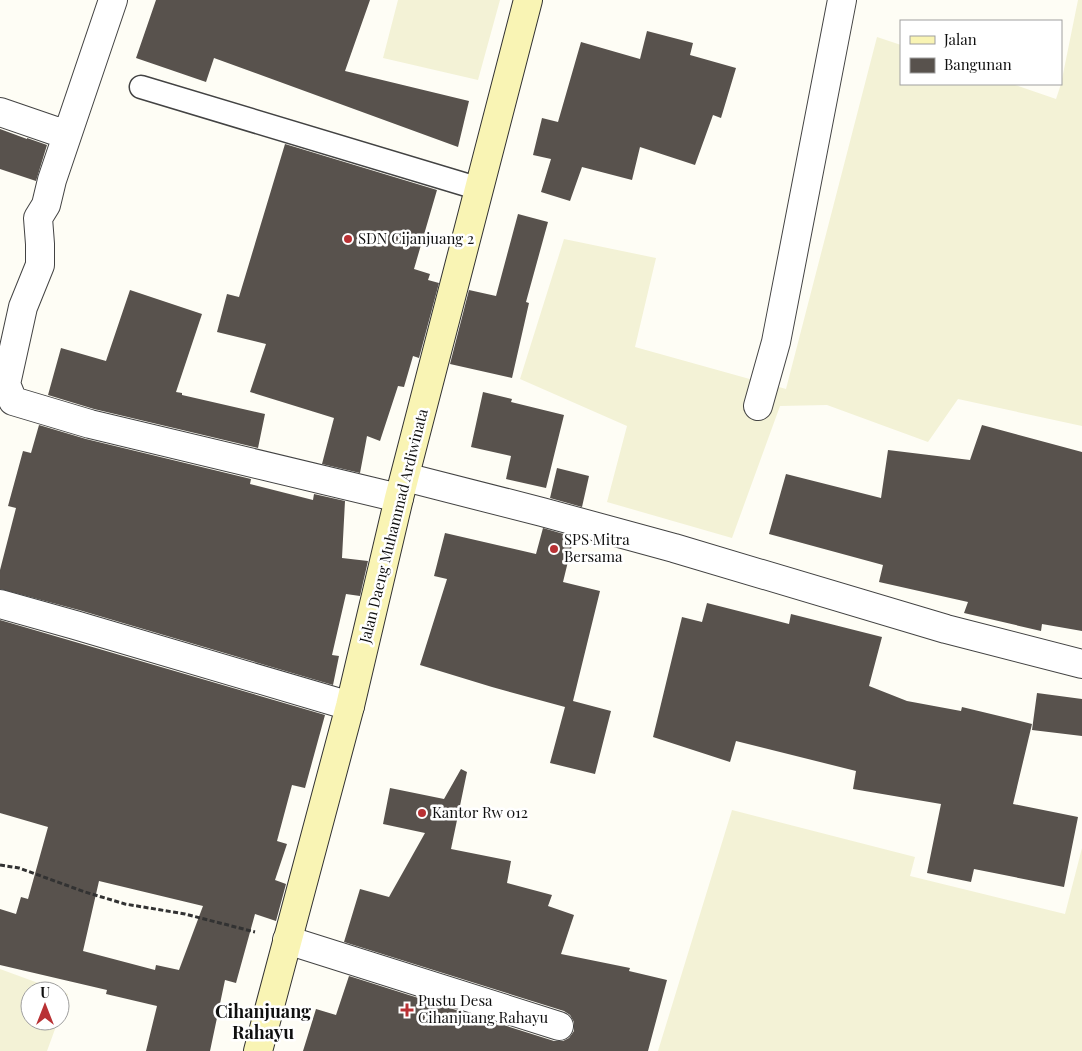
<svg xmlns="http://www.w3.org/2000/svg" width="1082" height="1051" font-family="'Playfair Display',serif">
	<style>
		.farmland { fill: #f3f2d6 }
		.building { fill: #58524d; fill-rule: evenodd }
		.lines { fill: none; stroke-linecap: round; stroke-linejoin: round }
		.service-casing { stroke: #434343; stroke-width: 25 }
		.minor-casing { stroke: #434343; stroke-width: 30 }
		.secondary-casing { stroke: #323232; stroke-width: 30 }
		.path { stroke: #323232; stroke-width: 3; stroke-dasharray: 5 2.5; stroke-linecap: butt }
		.service { stroke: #fff; stroke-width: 22 }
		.minor { stroke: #fff; stroke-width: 28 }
		.secondary { stroke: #f9f4b4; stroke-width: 28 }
		.poi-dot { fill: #b83134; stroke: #fff; stroke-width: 2 }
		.labels { text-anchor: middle; stroke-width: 5; stroke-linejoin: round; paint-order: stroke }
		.poi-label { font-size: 15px; fill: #101010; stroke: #fff; text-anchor: start }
		.street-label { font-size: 15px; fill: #101010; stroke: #fff }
		.quarter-label { font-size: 18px; font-weight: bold; fill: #101010; stroke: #fff }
	</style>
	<rect width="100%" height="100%" fill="#fefdf5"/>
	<!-- farmland -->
	<path class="farmland" d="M398 0H500L478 80 383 58Z
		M1078 0H1082V426L958 399 928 442 827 405 780 406 732 538 607 502 627 426 520 379 564 239 656 258 635 347 786 389 877 37 901 45V84H1012L1056 99 1061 84Z
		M732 810 915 857 910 876 1065 914 1082 848V1051H658Z
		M0 969 60 991H30V1021H58L47 1051H0Z
		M60 991 68 994 60 1016Z"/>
	<!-- building -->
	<path class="building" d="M156 0H370L345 71 469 101 458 147 214 58 206 82 136 58Z
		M647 31 693 43 690 55 736 68 721 118 713 115 695 165 640 147 632 180 582 167 570 201 541 192 551 159 533 155 542 118 558 122 581 42 640 59Z
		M0 129 27 139V138L47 145 36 181 0 169Z
		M285 144 437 190 414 269 430 274 428 280 439 283 419 358 413 356 404 387 398 386 380 441 367 436 360 473 322 464 334 418 250 392 266 344 217 332 227 294 239 297Z
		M518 214 548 222 526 302 529 303 512 378 450 364 469 290 496 296Z
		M130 290 202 314 176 392 182 393V395L265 414 258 448 94 409 48 395 61 348 106 361Z
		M483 392 512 399 511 402 564 415 546 488 506 479 511 456 471 447Z
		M39 425 86 439 251 479 250 484 313 500 314 494 345 501 342 558 368 561 360 596 346 594 332 655 339 656 333 685 79 610 0 589V570L16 508 8 506 23 451 31 453Z
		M982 425 1082 452V631L1042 624 1041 631 964 613 968 602 879 582 883 565 769 534 786 474 881 498 888 450 970 460Z
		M557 468 589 476 582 507 550 498Z
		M543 528 574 537 563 582 600 591 573 701 611 711 595 774 550 763 565 707 492 687 420 665 447 579 434 576 445 533 536 554Z
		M707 603 789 624 791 614 882 637 869 686 907 701 961 711 962 707 1032 724 1013 804 1078 817 1064 887 974 869 971 882 927 873 941 804 853 789 856 771 736 741 730 762 653 737 682 617 702 622Z
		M0 620 325 715 305 788 292 785 277 841 287 844 275 880 286 884 276 921 255 914 236 983 225 980 210 1051H146L157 1006 106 994 107 990 0 965V909L16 914 21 897 28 899 48 827 0 813ZM99 881 203 906 179 970 156 965 155 970 83 951Z
		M1037 693 1082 699V736L1032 730Z
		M461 769 467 772 451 849 511 861 507 883 552 895 548 906 574 915 561 954 630 968 629 971 667 980 648 1051H303L316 1009 336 1015 349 976 554 1041H563L569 1038 574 1031V1022L570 1015 564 1011 344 942 360 889 389 897 425 833 383 824 390 788 444 799Z"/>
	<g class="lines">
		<!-- service casing -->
		<g class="service-casing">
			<path id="service" d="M141 87 480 189"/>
		</g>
		<!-- minor casing -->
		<g class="minor-casing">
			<path id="minor" d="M0 112 67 135
				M0 383 6 384 13 401 90 424 399 498
				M6 384 23 307 40 265V244L38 218 46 205 52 180 113 0
				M758 406 776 342 842 0
				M405 477 542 512 674 548 946 629 1082 664
				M0 604 75 625 350 706
				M287 940 559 1026"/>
		</g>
		<!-- secondary casing -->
		<g class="secondary-casing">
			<path id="secondary" d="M258 1051 350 706 399 498 528 0"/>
		</g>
		<!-- path -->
		<path class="path" d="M0 865 19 868 85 892 125 904 185 914 255 932"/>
		<!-- service -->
		<use href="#service" class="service"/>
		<!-- minor -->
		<use href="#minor" class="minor"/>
		<!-- secondary -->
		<use href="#secondary" class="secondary"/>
	</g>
	<!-- markers -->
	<g class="poi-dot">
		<circle cx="348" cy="239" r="5"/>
		<circle cx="554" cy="549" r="5"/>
		<circle cx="422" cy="813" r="5"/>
		<path d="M404.5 1002.5h5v5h5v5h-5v5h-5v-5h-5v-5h5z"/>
	</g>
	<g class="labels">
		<!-- poi labels -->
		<g class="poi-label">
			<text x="358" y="244">SDN Cijanjuang 2</text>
			<text x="564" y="545">SPS Mitra<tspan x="564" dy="17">Bersama</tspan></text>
			<text x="432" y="818">Kantor Rw 012</text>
			<text x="418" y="1006">Pustu Desa<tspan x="418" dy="17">Cihanjuang Rahayu</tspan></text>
		</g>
		<!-- street labels -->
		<g class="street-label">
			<text transform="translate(394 526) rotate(-76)" y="5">Jalan Daeng Muhammad Ardiwinata</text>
		</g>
		<!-- quarter labels -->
		<g class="quarter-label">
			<text x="263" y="1018">Cihanjuang<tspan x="263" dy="21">Rahayu</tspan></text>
		</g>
	</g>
	<!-- legend -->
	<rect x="900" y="20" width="162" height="65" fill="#ffffff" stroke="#9f9f9f"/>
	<rect x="910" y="36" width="25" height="8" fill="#f9f4b4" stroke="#9f9f9f"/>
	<text x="944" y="45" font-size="15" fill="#101010">Jalan</text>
	<rect x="910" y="58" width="25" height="15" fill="#58524d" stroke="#9f9f9f"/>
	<text x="944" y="70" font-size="15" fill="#101010">Bangunan</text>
	<!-- north arrow -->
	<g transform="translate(45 1006)"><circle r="24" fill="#ffffff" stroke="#9f9f9f"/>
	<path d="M0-4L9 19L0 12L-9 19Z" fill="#b83134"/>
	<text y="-8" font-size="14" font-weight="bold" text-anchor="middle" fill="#101010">U</text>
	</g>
</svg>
